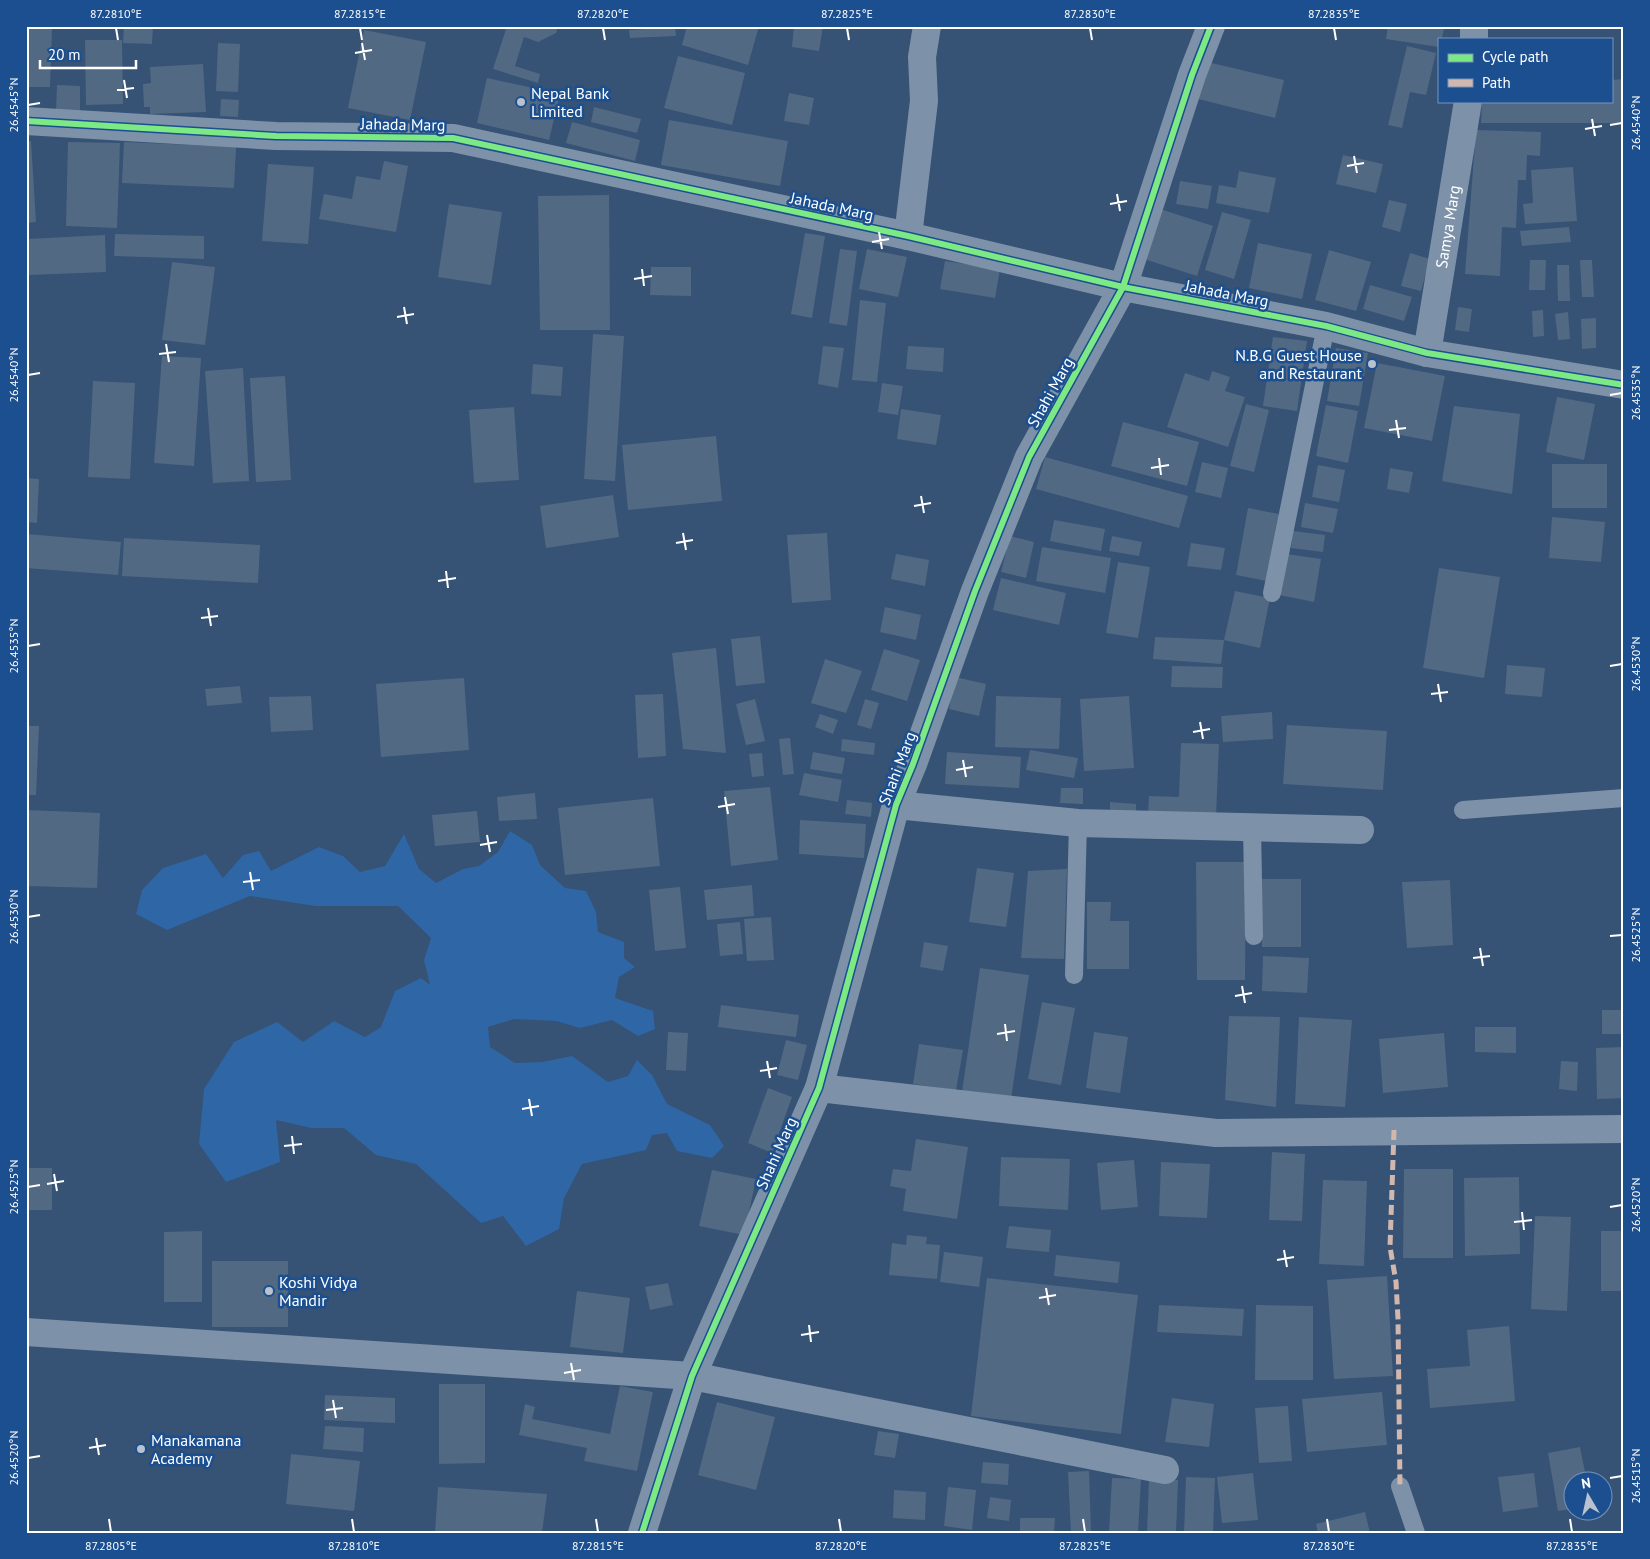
<svg xmlns="http://www.w3.org/2000/svg" width="1650" height="1559" font-family="'PT Sans',sans-serif">
	<style>
		.green { fill: #2f66a5 }
		.building { fill: #526984 }
		.lines { fill: none; stroke-linecap: round; stroke-linejoin: round }
		.service { stroke: #7d92a8; stroke-width: 18 }
		.minor { stroke: #7d92a8; stroke-width: 28 }
		.tertiary { stroke: #7d92a8; stroke-width: 28 }
		.quiet { stroke: #d1b7ad; stroke-width: 5; stroke-dasharray: 10 5; stroke-linecap: butt }
		.cycleway-casing { stroke: #1b4f8f; stroke-width: 9 }
		.cycleway { stroke: #7ce984; stroke-width: 6 }
		.ticks { fill: none; stroke: #fff; stroke-width: 2 }
		.poi-dot { fill: #b9c2ce; stroke: #1b4f8f; stroke-width: 2 }
		.labels { text-anchor: middle; stroke-width: 5; stroke-linejoin: round; paint-order: stroke }
		.poi-label { font-size: 16px; fill: #fff; stroke: #1b4f8f; text-anchor: start }
		.street-label { font-size: 16px; fill: #fff; stroke: #1b4f8f }
		.neatline { fill: none; stroke: #fff; stroke-width: 2 }
		.ticks-label { font-size: 12px; text-anchor: middle; fill: #fff }
	</style>
	<rect width="100%" height="100%" fill="#365274"/>
	<!-- green -->
	<path class="green" d="M510 831 532 845 540 865 565 888 586 891 596 912 598 932 624 942V958L635 967 619 977 615 998 653 1011 655 1029 638 1036 612 1020 580 1028 556 1021 514 1019 488 1027 490 1047 515 1063 542 1062 572 1056 608 1082 628 1076 637 1060 652 1075 667 1104 710 1125 724 1146 712 1158 677 1151 667 1133 652 1135 646 1150 582 1164 564 1198 559 1229 526 1246 503 1216 481 1223 416 1164 376 1155 344 1128H311L276 1120 280 1162 226 1182 199 1144 204 1089 234 1042 277 1022 303 1042 334 1021 365 1037 381 1027 395 991 421 978 430 985 424 960 431 938 398 906H315L250 896 167 930 136 914 142 890 163 868 206 854 223 878 243 855 259 851 271 871 319 847 343 856 360 872 385 866 404 834 419 869 436 883 463 869 479 866 498 852Z"/>
	<!-- building -->
	<path class="building" d="M124 26H153L152 44 123 43Z
		M507 26H558L556 33 538 42 524 37 515 66 540 74 538 83 493 69Z
		M644 26H675L676 36 630 38 629 30 644 29Z
		M687 26H759L748 65 682 45Z
		M794 26H823L819 51 792 47Z
		M1388 26H1431L1444 28 1442 39H1439V47L1386 39Z
		M26 28 52 29 50 87H26Z
		M364 30 426 42 410 120 348 108Z
		M85 40H122L123 104 86 105Z
		M218 43 240 44 238 92 216 91Z
		M1407 46 1436 53 1426 95 1410 92 1402 128 1388 125Z
		M678 56 745 73 732 125 664 108Z
		M1203 61 1284 80 1275 118 1194 98Z
		M203 64 206 112 150 114V107H144L143 84 151 83 150 67Z
		M487 78 560 94 549 140 477 123Z
		M1624 79V123H1481L1482 101H1611V80Z
		M57 85 80 86V112L56 111Z
		M789 93 814 98 809 125 784 121Z
		M221 99 239 100 238 117 220 116Z
		M594 107 641 119 637 133 591 122Z
		M669 120 788 141 780 186 661 165Z
		M572 122 640 140 635 161 566 143Z
		M1476 130 1541 132 1540 156 1527 155 1526 180H1518L1516 228 1502 227 1500 276 1465 274Z
		M26 141H31L36 222 26 223Z
		M68 142 120 143 117 228 66 226Z
		M124 142 236 147 234 188 122 183Z
		M1343 155 1383 164 1376 193 1336 184Z
		M384 161 408 166 396 232 319 219 324 194 352 199 356 176 380 180Z
		M268 164 314 167 308 244 262 241Z
		M1573 167 1577 221 1525 224 1523 204 1533 203 1531 170Z
		M1239 171 1276 178 1269 213 1216 203 1219 185 1236 188Z
		M1180 181 1212 186 1208 209 1176 204Z
		M609 195 610 330H540L538 196Z
		M1389 200 1407 204 1400 232 1382 227Z
		M449 204 502 212 491 285 438 277Z
		M1160 209 1213 226 1197 276 1144 259Z
		M1222 212 1251 220 1234 279 1205 270Z
		M1569 227 1571 242 1522 246 1520 231Z
		M805 233 825 236 812 318 791 314Z
		M115 234 204 236V259L114 256Z
		M105 235 106 272 29 275 28 239Z
		M1258 243 1312 254 1302 299 1249 288Z
		M840 249 857 251 847 326 829 323Z
		M867 249 907 257 898 297 859 289Z
		M1329 250 1371 262 1356 311 1315 300Z
		M1410 253 1430 259 1421 291 1401 286Z
		M1530 260H1546L1545 290H1529Z
		M1580 260H1592L1594 297H1582Z
		M945 261 1000 269 995 298 940 289Z
		M172 262 215 267 205 345 162 340Z
		M1557 265H1569L1570 301H1558Z
		M651 267H691V296L650 295Z
		M1370 285 1412 297 1404 321 1363 309Z
		M860 300 886 303 877 382 852 380Z
		M1458 307 1472 309 1469 332 1455 330Z
		M1543 310 1544 336 1533 337 1532 311Z
		M1568 312 1570 339 1558 340 1555 314Z
		M1596 318V348L1582 349 1581 319Z
		M593 334 624 336 615 481 584 479Z
		M1273 337 1307 341 1297 411 1263 406Z
		M823 346 844 348 838 388 818 384Z
		M908 346 944 348 943 372 906 369Z
		M1336 348 1368 353 1359 406 1327 401Z
		M162 356 201 358 194 466 154 463Z
		M1377 363 1445 376 1432 441 1364 428Z
		M533 364 563 367 561 396 531 394Z
		M243 368 249 481 213 483 205 371Z
		M1212 371 1230 377 1225 391 1245 397 1228 447 1167 427 1185 373 1209 381Z
		M285 376 291 480 256 482 250 378Z
		M93 381 135 383 130 479 88 477Z
		M882 383 903 386 898 415 878 412Z
		M1557 397 1595 404 1584 460 1546 452Z
		M1246 404 1269 410 1254 472 1230 466Z
		M1326 405 1358 411 1348 463 1316 456Z
		M1454 406 1520 414 1512 494 1442 481Z
		M514 407 519 480 474 483 469 410Z
		M901 409 941 415 936 445 897 439Z
		M1123 422 1199 442 1187 486 1111 466Z
		M716 436 722 501 628 510 622 445Z
		M1045 457 1188 496 1179 528 1036 489Z
		M1202 462 1228 468 1221 498 1195 492Z
		M1552 464H1607V508H1552Z
		M1318 465 1345 470 1339 502 1312 497Z
		M1390 468 1413 472 1409 493 1387 489Z
		M26 478 39 479 37 523 26 522Z
		M613 495 619 537 546 548 540 506Z
		M1305 503 1338 509 1333 533 1301 527Z
		M1248 508 1279 514 1267 581 1236 575Z
		M1552 517 1605 522 1601 562 1549 558Z
		M1054 520 1105 529 1101 551 1050 541Z
		M1293 531 1325 535 1323 552 1291 548Z
		M827 533 831 600 792 603 787 535Z
		M26 534 121 542 118 575 26 568Z
		M1010 536 1034 542 1026 578 1001 572Z
		M1112 536 1142 542 1139 556 1109 551Z
		M124 538 260 545 258 583 122 576Z
		M1191 543 1225 548 1221 570 1187 566Z
		M1042 547 1111 558 1105 593 1036 581Z
		M896 554 929 560 925 586 891 579Z
		M1286 554 1321 559 1314 602 1279 595Z
		M1118 562 1150 567 1138 638 1106 633Z
		M1439 568 1500 577 1484 678 1423 668Z
		M1001 578 1066 593 1059 625 993 610Z
		M1235 591 1270 598 1260 648 1224 640Z
		M885 607 921 615 916 640 880 632Z
		M760 636 765 683 736 686 731 639Z
		M1155 637 1224 640 1221 664 1153 659Z
		M716 648 726 753 683 749 672 653Z
		M884 649 920 660 907 701 871 690Z
		M825 659 862 671 846 713 811 703Z
		M1507 665 1545 668 1542 697 1505 694Z
		M1172 666 1223 667 1222 688 1171 687Z
		M955 677 986 684 979 716 949 709Z
		M464 678 469 750 381 757 376 684Z
		M240 686 242 703 207 706 205 689Z
		M663 694 666 756 638 758 635 695Z
		M311 696 313 730 271 732 269 697Z
		M996 696 1061 698 1059 749 995 747Z
		M1129 696 1134 768 1084 771 1080 699Z
		M755 699 765 741 746 745 736 704Z
		M865 699 879 703 871 729 857 725Z
		M1272 712 1273 739 1223 742 1221 716Z
		M820 714 838 720 833 734 815 727Z
		M1287 725 1387 731 1383 790 1283 784Z
		M26 726H39L36 795H26Z
		M790 738 794 774 783 775 779 739Z
		M842 739 875 743 874 755 841 751Z
		M1181 743 1219 744 1216 816 1148 814 1149 796 1179 797Z
		M1030 750 1078 758 1074 778 1026 770Z
		M813 752 845 758 842 774 810 769Z
		M947 752 1021 757 1019 788 945 784Z
		M762 753 764 776 752 777 749 754Z
		M804 773 842 780 838 802 799 795Z
		M770 787 778 860 731 866 724 791Z
		M1061 788H1083V804L1060 803Z
		M535 793 537 819 499 821 497 797Z
		M653 798 660 866 565 875 558 808Z
		M847 800 872 803 871 817 845 814Z
		M1110 802 1136 804V817H1110Z
		M26 810 100 813 97 888 26 886Z
		M477 811 480 842 435 846 432 815Z
		M800 820 866 824 864 858 799 854Z
		M1196 862H1246L1245 980H1197Z
		M977 868 1014 873 1006 927 969 922Z
		M1067 869 1064 959 1021 958 1028 871Z
		M1262 879H1301V947H1262Z
		M1450 880 1453 945 1407 948 1402 882Z
		M752 885 754 916 707 920 704 890Z
		M680 887 686 948 655 951 649 890Z
		M1087 902H1111L1110 921H1129V969H1087Z
		M771 917 774 960 747 961 744 919Z
		M740 922 743 954 720 956 717 924Z
		M924 942 948 946 943 971 920 967Z
		M1263 956 1309 958 1307 993 1262 991Z
		M980 968 1029 975 1010 1106 961 1099Z
		M1042 1002 1075 1008 1061 1085 1028 1079Z
		M721 1005 799 1015 796 1037 718 1027Z
		M1602 1010H1624V1034H1602Z
		M1229 1016 1280 1017 1276 1107 1225 1100Z
		M1299 1017 1352 1020 1345 1107 1295 1104Z
		M1475 1027H1516V1053L1475 1052Z
		M668 1032 688 1033 686 1071 666 1070Z
		M1094 1032 1128 1037 1120 1093 1086 1088Z
		M1444 1033 1448 1087 1383 1093 1379 1039Z
		M786 1040 807 1045 798 1080 777 1075Z
		M919 1044 963 1050 956 1090 913 1084Z
		M1624 1047V1098L1597 1099 1596 1048Z
		M1561 1061 1578 1062 1577 1091 1559 1089Z
		M768 1088 792 1097 772 1153 748 1143Z
		M916 1139 968 1147 957 1219 903 1211 906 1189 890 1186 893 1169 911 1171Z
		M1272 1152 1305 1154 1302 1221 1269 1220Z
		M1001 1157 1070 1159 1068 1210 999 1206Z
		M1134 1160 1138 1207 1101 1210 1097 1163Z
		M1161 1162 1210 1164 1207 1218 1159 1216Z
		M26 1168H52V1210H26Z
		M1404 1169H1453V1258H1403Z
		M712 1170 756 1179 744 1235 699 1226Z
		M1519 1177 1520 1254 1465 1256 1464 1178Z
		M1323 1180 1367 1181 1364 1266 1319 1264Z
		M1535 1216 1571 1217 1567 1311 1531 1309Z
		M1009 1226 1051 1230 1049 1252 1006 1248Z
		M202 1231V1302H164V1232Z
		M1601 1231H1624V1291H1601Z
		M907 1235 927 1237 926 1244 940 1245 937 1279 889 1275 892 1243 906 1245Z
		M944 1252 983 1257 979 1287 940 1282Z
		M1056 1255 1120 1262 1118 1283 1054 1276Z
		M212 1261H288V1327H212Z
		M1387 1276 1393 1376 1334 1379 1327 1280Z
		M987 1278 1138 1295 1121 1434 971 1416Z
		M668 1283 673 1305 650 1310 645 1287Z
		M577 1291 630 1298 623 1353 570 1347Z
		M1159 1305 1244 1309 1242 1336 1157 1332Z
		M1256 1305 1313 1306V1380H1255Z
		M1509 1326 1515 1401 1430 1408 1427 1369 1470 1366 1467 1330Z
		M439 1384H485V1463L439 1464Z
		M620 1386 653 1392 637 1471 584 1461 587 1448 519 1435 525 1404 535 1407 532 1419 610 1434Z
		M1382 1392 1387 1445 1307 1452 1302 1399Z
		M325 1395 395 1398V1423L324 1420Z
		M1172 1398 1214 1404 1209 1447 1165 1442Z
		M717 1402 775 1417 756 1490 698 1475Z
		M1288 1406 1292 1461 1259 1463 1255 1408Z
		M325 1426 364 1428 363 1452 323 1449Z
		M878 1431 899 1434 895 1458 874 1455Z
		M1580 1447 1587 1482H1572V1509L1558 1511 1548 1453Z
		M291 1454 360 1461 354 1511 286 1504Z
		M983 1462 1009 1464 1008 1485 981 1483Z
		M1089 1471 1091 1532 1071 1533 1068 1472Z
		M1253 1473 1258 1520 1222 1523 1217 1477Z
		M1534 1473 1538 1507 1503 1512 1498 1477Z
		M1186 1477 1215 1478 1213 1533H1184Z
		M1112 1478 1141 1479 1138 1533H1109Z
		M1149 1479 1178 1480 1176 1533H1147Z
		M438 1487 547 1494 542 1533H435Z
		M948 1487 976 1490 972 1530 944 1526Z
		M894 1490 926 1492 925 1520 893 1518Z
		M990 1497 1011 1500 1009 1521 987 1518Z
		M1365 1512 1370 1533H1318L1316 1524Z
		M1020 1518H1055L1054 1533H1020Z"/>
	<g class="lines">
		<!-- service -->
		<path class="service" d="M1272 593 1326 326
			M1463 810 1624 798
			M1252 827 1254 936
			M1074 975 1078 823
			M1400 1486 1416 1533"/>
		<!-- minor -->
		<g class="minor">
			<path d="M1474 26V39"/>
			<path d="M908 236 924 101 922 57 927 26"/>
			<path d="M1123 287 1192 75 1211 26"/>
			<path id="s1" d="M1427 353 1468 101"/>
			<path d="M896 805 1078 823 1360 830"/>
			<path d="M819 1088 1216 1133 1624 1129"/>
			<path d="M26 1332 692 1376 1165 1470"/>
		</g>
		<!-- tertiary -->
		<path class="tertiary" d="M26 121 276 136 453 138 908 236 1123 287 1326 326 1427 353 1624 385
			M642 1533 692 1376 819 1088 896 805 913 764 975 591 1029 457 1123 287"/>
		<!-- quiet -->
		<path class="quiet" d="M1394 1130 1390 1247 1396 1282 1398 1319 1400 1486"/>
		<!-- cycleway casing -->
		<g class="cycleway-casing">
			<path id="cycleway" d="M26 121 276 136 453 138 908 236 1123 287 1326 326 1427 353 1624 385
				M642 1533 692 1376 819 1088 896 805 913 764 975 591 1029 457 1123 287 1192 75 1211 26"/>
		</g>
		<!-- cycleway -->
		<use href="#cycleway" class="cycleway"/>
	</g>
	<!-- ticks -->
	<path class="ticks" d="M116 28 118 40M360 28 362 40M603 28 605 40M847 28 849 40M1090 28 1092 40M1334 28 1336 40M362 43 365 60M355 53 372 50M124 80 127 98M117 90 134 88M28 105 40 103M1592 119 1595 136M1610 125 1622 123M1585 129 1602 126M1354 156 1357 173M1347 166 1364 163M1117 194 1120 211M1110 204 1127 201M879 232 882 249M872 242 889 239M642 269 644 286M634 279 652 276M404 307 407 324M397 317 414 314M166 344 169 362M159 354 176 352M28 375 40 373M1610 395 1622 393M1396 420 1399 438M1389 430 1406 428M1159 458 1161 475M1151 468 1169 465M921 496 924 513M914 506 931 503M683 533 686 550M676 543 693 540M446 571 448 588M438 581 456 578M208 608 211 626M201 618 218 616M28 646 40 644M1610 666 1622 664M1438 684 1441 702M1431 694 1448 692M1200 722 1203 739M1193 732 1210 729M963 760 966 777M956 770 973 767M725 797 728 814M718 807 735 804M487 835 490 852M480 845 497 842M250 872 253 890M243 882 260 880M28 917 40 915M1610 936 1622 935M1480 948 1483 966M1473 958 1490 956M1242 986 1245 1003M1235 996 1252 993M1005 1024 1007 1041M997 1034 1015 1031M767 1061 770 1078M760 1071 777 1068M529 1099 532 1116M522 1109 539 1106M292 1136 294 1154M284 1146 302 1144M54 1174 57 1191M47 1184 64 1181M28 1187 40 1185M1610 1207 1622 1205M1522 1212 1524 1230M1514 1222 1532 1220M1284 1250 1287 1267M1277 1260 1294 1257M1046 1288 1049 1305M1039 1298 1056 1295M809 1325 811 1342M801 1335 819 1332M571 1363 574 1380M564 1373 581 1370M333 1400 336 1418M326 1410 343 1408M96 1438 99 1455M89 1448 106 1445M28 1458 40 1456M1610 1478 1622 1476M109 1519 111 1532M352 1519 354 1532M596 1519 598 1532M839 1519 841 1532M1083 1519 1085 1532M1327 1519 1329 1532M1570 1519 1572 1532"/>
	<!-- markers -->
	<g class="poi-dot">
		<circle cx="521" cy="102" r="5"/>
		<circle cx="1372" cy="364" r="5"/>
		<circle cx="269" cy="1291" r="5"/>
		<circle cx="141" cy="1449" r="5"/>
	</g>
	<g class="labels">
		<!-- poi labels -->
		<g class="poi-label">
			<text x="531" y="99">Nepal Bank<tspan x="531" dy="18">Limited</tspan></text>
			<text x="1362" y="361" text-anchor="end">N.B.G Guest House<tspan x="1362" dy="18">and Restaurant</tspan></text>
			<text x="279" y="1288">Koshi Vidya<tspan x="279" dy="18">Mandir</tspan></text>
			<text x="151" y="1446">Manakamana<tspan x="151" dy="18">Academy</tspan></text>
		</g>
		<!-- street labels -->
		<g class="street-label">
			<text transform="translate(403 124) rotate(1)" y="6">Jahada Marg</text>
			<text transform="translate(832 206) rotate(12)" y="6">Jahada Marg</text>
			<text dy="6" stroke="none"><textPath href="#s1" startOffset="128">Samya Marg</textPath></text>
			<text transform="translate(1227 293) rotate(11)" y="6">Jahada Marg</text>
			<text transform="translate(1050 392) rotate(-61)" y="6">Shahi Marg</text>
			<text transform="translate(897 768) rotate(-69)" y="6">Shahi Marg</text>
			<text transform="translate(776 1153) rotate(-66)" y="6">Shahi Marg</text>
		</g>
	</g>
	<!-- border -->
	<rect width="1650" height="1559" fill="none" stroke="#1b4f8f" stroke-width="55"/>
	<!-- legend -->
	<rect x="1438" y="38" width="175" height="65" fill="#1b4f8f" stroke="#7695bc"/>
	<rect x="1448" y="54" width="25" height="8" fill="#7ce984" stroke="#7695bc"/>
	<text x="1482" y="62" font-size="15" fill="#ffffff">Cycle path</text>
	<rect x="1448" y="79" width="25" height="8" fill="#d1b7ad" stroke="#7695bc"/>
	<text x="1482" y="88" font-size="15" fill="#ffffff">Path</text>
	<!-- north arrow -->
	<g transform="translate(1588 1496) rotate(351)"><circle r="24" fill="#1b4f8f" stroke="#7695bc"/>
	<path d="M0-4L9 19L0 12L-9 19Z" fill="#b9c2ce"/>
	<text y="-8" font-size="14" font-weight="bold" text-anchor="middle" fill="#ffffff">N</text>
	</g>
	<!-- scale -->
	<path d="M40 60v8h96v-8" fill="none" stroke="#ffffff" stroke-width="2.5"/>
	<text x="48" y="60" font-size="15" fill="#ffffff" stroke="#1b4f8f" stroke-width="4" paint-order="stroke">20 m</text>
	<rect x="28" y="28" width="1594" height="1504" class="neatline"/>
	<g class="ticks-label">
		<text x="116" y="18">87.2810°E</text>
		<text x="360" y="18">87.2815°E</text>
		<text x="603" y="18">87.2820°E</text>
		<text x="847" y="18">87.2825°E</text>
		<text x="1090" y="18">87.2830°E</text>
		<text x="1334" y="18">87.2835°E</text>
		<text transform="translate(14 105) rotate(-90)" y="4">26.4545°N</text>
		<text transform="translate(1636 123) rotate(-90)" y="4">26.4540°N</text>
		<text transform="translate(14 375) rotate(-90)" y="4">26.4540°N</text>
		<text transform="translate(1636 393) rotate(-90)" y="4">26.4535°N</text>
		<text transform="translate(14 646) rotate(-90)" y="4">26.4535°N</text>
		<text transform="translate(1636 664) rotate(-90)" y="4">26.4530°N</text>
		<text transform="translate(14 917) rotate(-90)" y="4">26.4530°N</text>
		<text transform="translate(1636 935) rotate(-90)" y="4">26.4525°N</text>
		<text transform="translate(14 1187) rotate(-90)" y="4">26.4525°N</text>
		<text transform="translate(1636 1205) rotate(-90)" y="4">26.4520°N</text>
		<text transform="translate(14 1458) rotate(-90)" y="4">26.4520°N</text>
		<text transform="translate(1636 1476) rotate(-90)" y="4">26.4515°N</text>
		<text x="111" y="1550">87.2805°E</text>
		<text x="354" y="1550">87.2810°E</text>
		<text x="598" y="1550">87.2815°E</text>
		<text x="841" y="1550">87.2820°E</text>
		<text x="1085" y="1550">87.2825°E</text>
		<text x="1329" y="1550">87.2830°E</text>
		<text x="1572" y="1550">87.2835°E</text>
	</g>
</svg>
